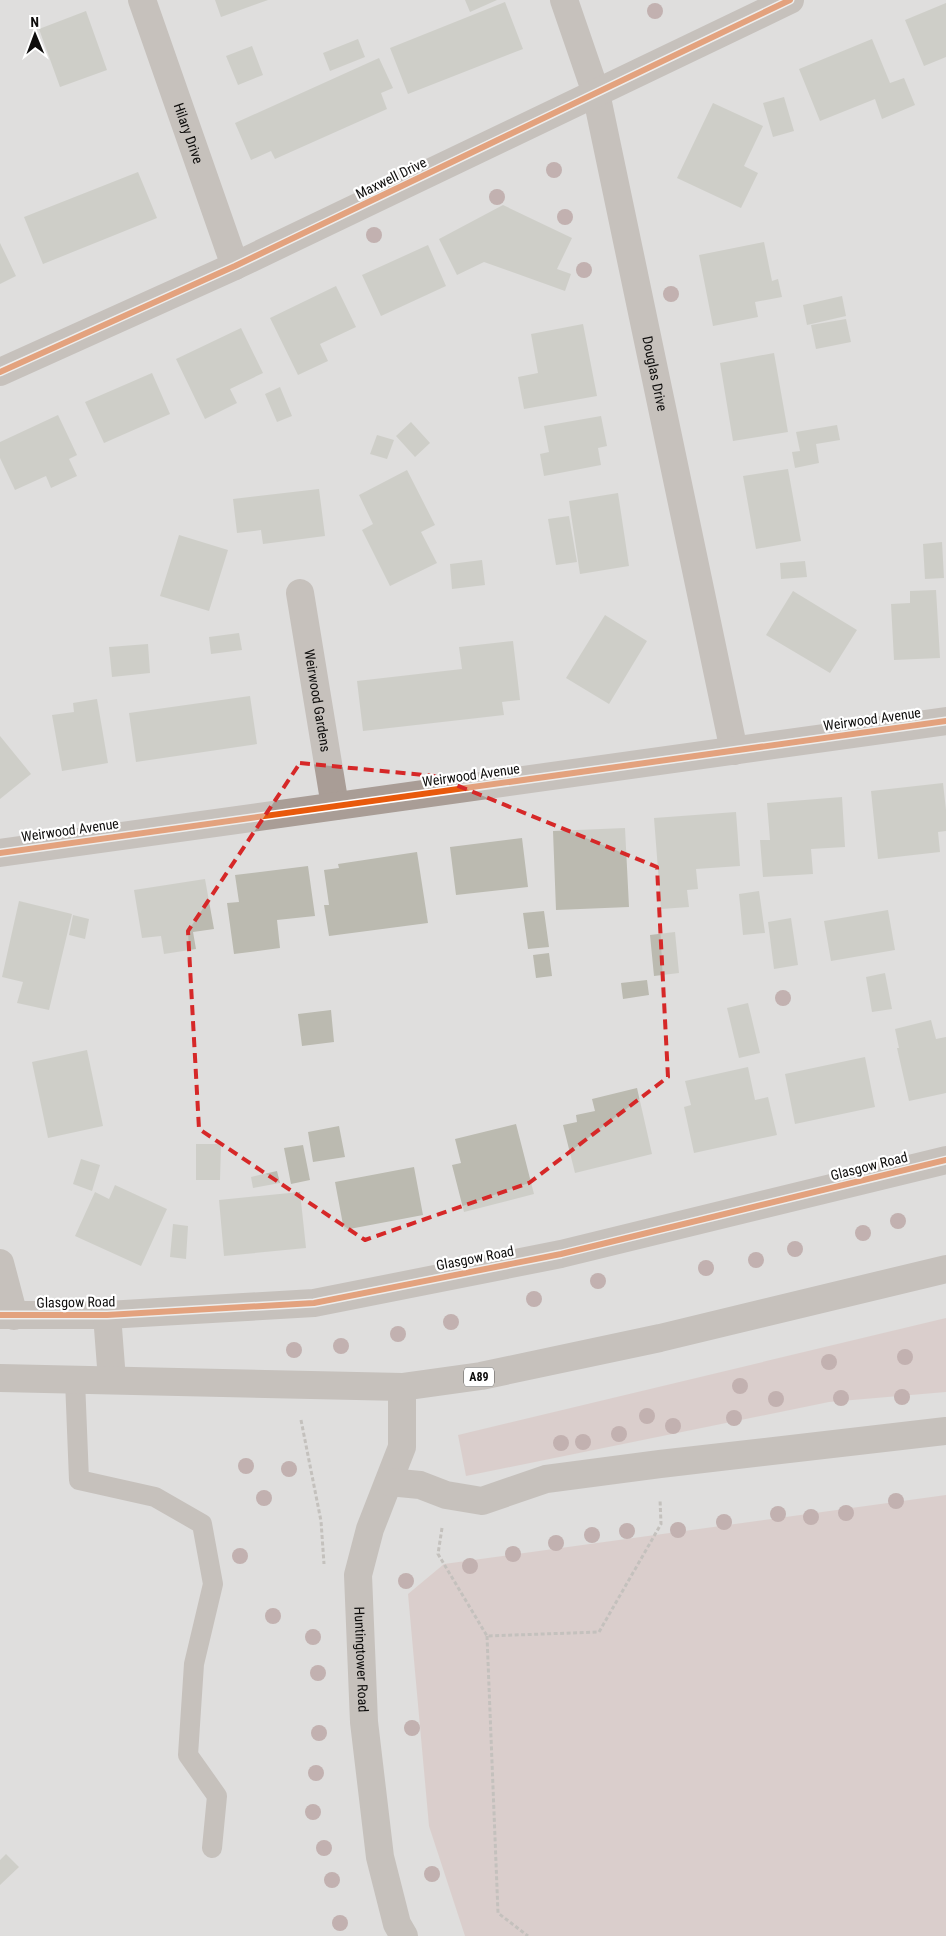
<svg xmlns="http://www.w3.org/2000/svg" width="946" height="1936" font-family="'Roboto Condensed',sans-serif">
	<style>
		.green { fill: #d6bbb9 }
		.building { fill: #bbbab0 }
		.lines { fill: none; stroke-linecap: round; stroke-linejoin: round }
		.path { stroke: #a49d98; stroke-width: 3; stroke-dasharray: 4 2.5; stroke-linecap: butt }
		.service { stroke: #a99d96; stroke-width: 20 }
		.minor { stroke: #a99d96; stroke-width: 28 }
		.primary { stroke: #a89d96; stroke-width: 28 }
		.cycleway-casing { stroke: #fff; stroke-width: 9 }
		.cycleway { stroke: #e8590c; stroke-width: 6 }
		.tree { fill: #a07a7a }
		.marked { fill: none; stroke: #d62828; stroke-width: 4; stroke-dasharray: 10 6; stroke-linejoin: round }
		.labels { text-anchor: middle; stroke-width: 4.5; stroke-linejoin: round; paint-order: stroke }
		.shield { fill: #fff; stroke: #565655; stroke-width: 1 }
		.shield-label { font-size: 12px; font-weight: bold; fill: #0e0d0c }
		.street-label { font-size: 14px; fill: #0e0d0c; stroke: #fff }
	</style>
	<rect width="100%" height="100%" fill="#dfdedd"/>
	<!-- green -->
	<path class="green" d="M946 1318V1392L829 1402 466 1476 458 1435Z
		M946 1495V1936H465L429 1826 408 1594 444 1564Z"/>
	<!-- building -->
	<path class="building" d="M215 0H268L221 17Z
		M465 0H497L470 12Z
		M505 2 523 49 408 94 390 48Z
		M946 3V57L924 66 905 20Z
		M86 11 107 70 60 87 39 29Z
		M358 39 365 57 330 71 323 53Z
		M872 39 890 83 904 78 915 105 882 119 875 99 820 121 799 69Z
		M252 46 263 75 238 85 226 56Z
		M379 58 393 88 381 93 387 109 275 159 271 151 251 160 235 123Z
		M784 97 794 131 773 137 763 103Z
		M713 103 763 126 744 166 758 173 741 208 677 178Z
		M138 172 157 218 43 264 24 217Z
		M503 205 572 238 557 269 571 274 565 291 484 262 457 275 439 239Z
		M764 242 772 281 778 279 782 297 755 302 758 317 713 326 699 255Z
		M0 243 16 276 0 284Z
		M428 245 446 286 381 316 362 275Z
		M336 286 356 327 320 344 328 361 298 375 270 318Z
		M842 296 846 316 807 325 803 305Z
		M846 319 851 342 816 349 811 325Z
		M583 324 597 396 524 409 518 377 538 373 531 334Z
		M241 328 263 373 230 389 237 403 205 419 176 359Z
		M774 353 788 432 733 441 720 363Z
		M152 373 170 414 104 443 85 402Z
		M280 387 292 416 277 422 265 394Z
		M58 415 77 455 69 459 77 476 51 488 46 476 15 490 0 458V442Z
		M601 416 607 446 598 448 601 465 544 476 540 454 549 452 544 426Z
		M411 422 430 443 415 457 396 436Z
		M837 425 840 440 816 444 819 463 795 468 792 452 800 451 796 432Z
		M377 435 394 440 387 459 370 454Z
		M788 469 801 541 756 549 743 476Z
		M407 470 435 525 421 532 437 563 390 586 362 530 373 524 359 495Z
		M319 489 325 536 263 544 261 530 237 533 233 499Z
		M618 493 629 566 580 574 569 501Z
		M569 516 577 562 556 565 548 519Z
		M179 535 228 550 209 611 160 596Z
		M942 542 944 578 925 579 923 544Z
		M482 560 485 585 452 589 450 564Z
		M805 561 807 577 781 579 780 563Z
		M936 590 940 658 894 660 891 604 910 603V591Z
		M793 591 857 630 830 673 766 635Z
		M605 615 647 641 609 704 566 678Z
		M239 633 242 650 211 654 209 637Z
		M513 641 520 700 502 702 504 715 363 731 357 681 462 669 459 647Z
		M148 644 150 673 112 677 109 647Z
		M250 696 257 744 136 762 129 713Z
		M97 699 108 763 62 771 52 715 74 712 73 703Z
		M0 736 31 774 0 799Z
		M943 783 946 810V831L938 832 940 852 878 859 871 791Z
		M842 797 845 847 811 849 813 874 763 877 760 840H770L767 803Z
		M736 812 740 866 696 869 698 889 687 890 689 907 661 909 654 818Z
		M625 828 629 907 556 910 553 831Z
		M522 838 528 887 456 895 450 847Z
		M417 852 428 923 329 936 324 905H329L324 870 339 868 338 864Z
		M308 866 315 916 277 920 280 948 234 954 227 903 239 902 235 875Z
		M205 879 214 929 193 932 196 949 164 954 161 936 142 938 134 890Z
		M759 891 765 933 743 935 739 894Z
		M19 901 72 914 49 1010 17 1003 23 982 2 977Z
		M888 910 895 950 831 961 824 921Z
		M544 911 549 947 528 949 523 913Z
		M73 915 89 919 85 939 69 935Z
		M791 918 798 965 774 969 768 922Z
		M675 932 679 973 654 976 650 935Z
		M549 953 552 976 536 978 533 955Z
		M885 973 892 1009 872 1012 866 977Z
		M647 980 649 995 623 999 621 983Z
		M748 1003 760 1053 739 1058 727 1008Z
		M331 1010 334 1042 302 1046 298 1014Z
		M931 1020 936 1039 946 1037V1093L909 1101 897 1048H899L895 1029Z
		M87 1050 103 1126 48 1138 32 1062Z
		M865 1057 875 1107 795 1124 785 1074Z
		M748 1067 755 1100 768 1097 777 1135 694 1153 684 1107 691 1105 685 1081Z
		M637 1088 652 1154 575 1173 563 1125 577 1122 576 1115 595 1111 592 1099Z
		M516 1124 534 1194 464 1212 452 1165 461 1163 455 1139Z
		M339 1126 345 1157 313 1162 308 1132Z
		M196 1144H221L220 1180H196Z
		M303 1145 310 1180 291 1184 284 1148Z
		M81 1159 100 1165 92 1191 73 1184Z
		M414 1167 423 1215 344 1230 335 1182Z
		M277 1171 280 1183 253 1188 251 1177Z
		M115 1185 167 1209 141 1266 75 1236 95 1192 109 1199Z
		M300 1192 306 1248 224 1256 219 1200Z
		M173 1224 188 1226 186 1259 170 1257Z
		M6 1854 19 1867 0 1885V1860Z"/>
	<g class="lines">
		<!-- path -->
		<path class="path" d="M301 1420 321 1521 324 1564
			M442 1528 438 1554 487 1636 599 1632 661 1524 660 1499
			M487 1636 498 1913 528 1936"/>
		<!-- service -->
		<path class="service" d="M75 1380 79 1480 155 1497 202 1524 213 1584 194 1664 188 1755 217 1796 212 1848"/>
		<!-- minor -->
		<g class="minor">
			<path id="s1" d="M142 0 235 266"/>
			<path id="s2" d="M564 0 596 93 734 751"/>
			<path d="M0 372 235 266 790 0"/>
			<path id="s3" d="M300 593 335 806"/>
			<path d="M0 853 946 721"/>
			<path d="M0 1263 14 1316"/>
			<path d="M0 1315H107L314 1303 561 1254 946 1160"/>
			<path d="M107 1315 112 1380"/>
			<path id="s4" d="M402 1387V1447L370 1529 358 1575 364 1722 380 1857 397 1924 404 1936"/>
			<path d="M389 1482 420 1485 446 1495 482 1501 546 1479 660 1464 946 1431"/>
		</g>
		<!-- primary -->
		<path class="primary" d="M0 1378 402 1387 481 1376 660 1338 946 1269"/>
		<!-- cycleway casing -->
		<g class="cycleway-casing">
			<path id="cycleway" d="M0 372 235 266 790 0
				M0 853 946 721
				M0 1315H107L314 1303 561 1254 946 1160"/>
		</g>
		<!-- cycleway -->
		<use href="#cycleway" class="cycleway"/>
	</g>
	<!-- trees -->
	<g class="tree">
		<circle cx="655" cy="11" r="8"/>
		<circle cx="554" cy="170" r="8"/>
		<circle cx="497" cy="197" r="8"/>
		<circle cx="565" cy="217" r="8"/>
		<circle cx="374" cy="235" r="8"/>
		<circle cx="584" cy="270" r="8"/>
		<circle cx="671" cy="294" r="8"/>
		<circle cx="783" cy="998" r="8"/>
		<circle cx="898" cy="1221" r="8"/>
		<circle cx="863" cy="1233" r="8"/>
		<circle cx="795" cy="1249" r="8"/>
		<circle cx="756" cy="1260" r="8"/>
		<circle cx="706" cy="1268" r="8"/>
		<circle cx="598" cy="1281" r="8"/>
		<circle cx="534" cy="1299" r="8"/>
		<circle cx="451" cy="1322" r="8"/>
		<circle cx="398" cy="1334" r="8"/>
		<circle cx="341" cy="1346" r="8"/>
		<circle cx="294" cy="1350" r="8"/>
		<circle cx="905" cy="1357" r="8"/>
		<circle cx="829" cy="1362" r="8"/>
		<circle cx="740" cy="1386" r="8"/>
		<circle cx="902" cy="1397" r="8"/>
		<circle cx="841" cy="1398" r="8"/>
		<circle cx="776" cy="1399" r="8"/>
		<circle cx="647" cy="1416" r="8"/>
		<circle cx="734" cy="1418" r="8"/>
		<circle cx="673" cy="1426" r="8"/>
		<circle cx="619" cy="1434" r="8"/>
		<circle cx="583" cy="1442" r="8"/>
		<circle cx="561" cy="1443" r="8"/>
		<circle cx="246" cy="1466" r="8"/>
		<circle cx="289" cy="1469" r="8"/>
		<circle cx="264" cy="1498" r="8"/>
		<circle cx="896" cy="1501" r="8"/>
		<circle cx="846" cy="1513" r="8"/>
		<circle cx="778" cy="1514" r="8"/>
		<circle cx="811" cy="1517" r="8"/>
		<circle cx="724" cy="1522" r="8"/>
		<circle cx="678" cy="1530" r="8"/>
		<circle cx="627" cy="1531" r="8"/>
		<circle cx="592" cy="1535" r="8"/>
		<circle cx="556" cy="1543" r="8"/>
		<circle cx="513" cy="1554" r="8"/>
		<circle cx="240" cy="1556" r="8"/>
		<circle cx="470" cy="1566" r="8"/>
		<circle cx="406" cy="1581" r="8"/>
		<circle cx="273" cy="1616" r="8"/>
		<circle cx="313" cy="1637" r="8"/>
		<circle cx="318" cy="1673" r="8"/>
		<circle cx="412" cy="1728" r="8"/>
		<circle cx="319" cy="1733" r="8"/>
		<circle cx="316" cy="1773" r="8"/>
		<circle cx="313" cy="1812" r="8"/>
		<circle cx="324" cy="1848" r="8"/>
		<circle cx="432" cy="1874" r="8"/>
		<circle cx="332" cy="1880" r="8"/>
		<circle cx="340" cy="1923" r="8"/>
	</g>
	<!-- marked area -->
	<path d="M0 0H946V1936H0ZM300 763 434 776 657 867 668 1077 529 1183 365 1240 199 1129 188 931Z" fill="#dfdedd" fill-opacity=".55" fill-rule="evenodd"/>
	<path class="marked" d="M300 763 434 776 657 867 668 1077 529 1183 365 1240 199 1129 188 931Z"/>
	<g class="labels">
		<!-- shield labels -->
		<rect class="shield" x="464" y="1367.5" width="30" height="19" rx="4"/>
		<g class="shield-label">
			<text x="479" y="1381">A89</text>
		</g>
		<!-- street labels -->
		<g class="street-label">
			<text dy="5" stroke="none"><textPath href="#s1" startOffset="141">Hilary Drive</textPath></text>
			<text transform="translate(391 178) rotate(-26)" y="5">Maxwell Drive</text>
			<text dy="5" stroke="none"><textPath href="#s2" startOffset="385">Douglas Drive</textPath></text>
			<text dy="5" stroke="none"><textPath href="#s3" startOffset="109">Weirwood Gardens</textPath></text>
			<text transform="translate(872 719) rotate(-8)" y="5">Weirwood Avenue</text>
			<text transform="translate(471 775) rotate(-8)" y="5">Weirwood Avenue</text>
			<text transform="translate(70 830) rotate(-8)" y="5">Weirwood Avenue</text>
			<text transform="translate(869 1166) rotate(-14)" y="5">Glasgow Road</text>
			<text transform="translate(475 1258) rotate(-11)" y="5">Glasgow Road</text>
			<text transform="translate(76 1302) rotate(-1)" y="5">Glasgow Road</text>
			<text dy="5" stroke="none"><textPath href="#s4" startOffset="280">Huntingtower Road</textPath></text>
		</g>
	</g>
	<!-- north arrow -->
	<g transform="translate(35 35) rotate(359)" stroke="#ffffff" stroke-width="4" paint-order="stroke">
	<path d="M0-4L9 19L0 12L-9 19Z" fill="#0e0d0c"/>
	<text y="-8" font-size="14" font-weight="bold" text-anchor="middle" fill="#0e0d0c">N</text>
	</g>
</svg>
